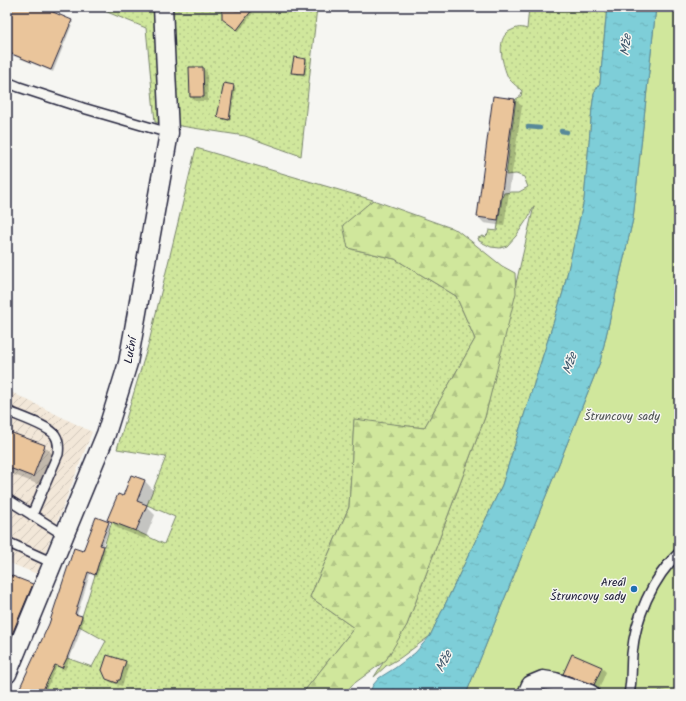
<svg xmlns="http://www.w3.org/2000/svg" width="686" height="701" font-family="Kalam,sans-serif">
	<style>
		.industrial { fill: url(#industrial-furrows) }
		.grass { fill: url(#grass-dots); stroke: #79846c }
		.forest { fill: url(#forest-firs); stroke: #79846c }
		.park { fill: #d0e79c; stroke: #79846c }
		.water { fill: url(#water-ripples); stroke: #598999 }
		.shadow { fill: #0003 }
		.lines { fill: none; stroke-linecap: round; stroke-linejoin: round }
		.stream { stroke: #598999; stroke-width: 4.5 }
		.building { fill: #eac59b; stroke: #22223b }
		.lane-casing { stroke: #22223b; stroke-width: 12 }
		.street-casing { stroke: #22223b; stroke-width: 21 }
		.lane { stroke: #f6f6f2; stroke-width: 9 }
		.street { stroke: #f6f6f2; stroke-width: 18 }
		.poi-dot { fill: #1f6fb2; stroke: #f6f6f2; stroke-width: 1.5 }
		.labels { text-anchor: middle; stroke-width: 3; stroke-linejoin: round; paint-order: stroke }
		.street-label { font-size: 12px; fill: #22223b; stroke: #f6f6f2 }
		.park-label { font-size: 12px; fill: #4e5353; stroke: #f6f6f2 }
		.poi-label { font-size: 12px; fill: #22223b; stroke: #f6f6f2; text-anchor: end }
		.water-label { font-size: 13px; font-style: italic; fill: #3e566a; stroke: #f6f6f2 }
	</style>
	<defs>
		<pattern id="industrial-furrows" width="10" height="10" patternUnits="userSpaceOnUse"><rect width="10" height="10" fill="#f2e7d8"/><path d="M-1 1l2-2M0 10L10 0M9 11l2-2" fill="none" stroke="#cfc6ba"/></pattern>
		<pattern id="grass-dots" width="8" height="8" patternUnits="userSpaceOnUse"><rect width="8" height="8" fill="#d0e79c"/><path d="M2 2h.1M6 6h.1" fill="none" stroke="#b2c687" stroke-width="1.8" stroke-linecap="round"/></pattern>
		<pattern id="forest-firs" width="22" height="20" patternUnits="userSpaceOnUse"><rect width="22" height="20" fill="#d0e79c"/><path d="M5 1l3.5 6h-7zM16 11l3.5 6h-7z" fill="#b2c687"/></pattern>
		<pattern id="water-ripples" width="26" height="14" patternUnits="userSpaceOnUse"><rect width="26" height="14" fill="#7eced8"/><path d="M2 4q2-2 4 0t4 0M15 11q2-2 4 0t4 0" fill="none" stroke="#6db1ba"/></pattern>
	</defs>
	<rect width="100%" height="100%" fill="#f6f6f2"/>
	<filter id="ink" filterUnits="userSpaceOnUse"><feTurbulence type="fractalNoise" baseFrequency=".025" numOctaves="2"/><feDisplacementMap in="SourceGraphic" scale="8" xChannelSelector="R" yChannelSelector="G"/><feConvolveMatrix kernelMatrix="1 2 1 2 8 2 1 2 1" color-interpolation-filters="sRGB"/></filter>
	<g filter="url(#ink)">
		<!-- industrial -->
		<path class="industrial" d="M7 390 92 432 37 574 7 562Z"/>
		<!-- grass -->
		<path class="grass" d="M95 7H317L301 156 245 136 155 122 146 28Z
			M529 7H607L600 83 594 93 592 108 584 200 563 292 502 485 430 636 400 658 386 666 374 677 407 625 485 417 534 206 528 218 516 236 507 246 500 248 491 247 479 241 478 238 483 236 485 237 488 234 489 230 497 231 502 198 504 193 511 192H519L528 187 524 177 516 174 506 175 516 99 521 96 522 91C517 86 509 81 507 75 502 62 495 36 512 30 518 27 521 27 527 29Z
			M196 148 373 200 344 225 348 248 395 259 456 296 475 339 424 428 354 420 349 507 310 597 354 628 302 694H41L54 664 62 668 67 658 92 667 106 641 79 626 112 521 136 531 164 544 175 517 147 505 166 457 117 449 149 342Z"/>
		<!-- forest -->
		<path class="forest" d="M373 200 457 230 502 266 515 273 516 293 485 417 407 625 386 660 352 685 344 694H302L354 628 310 597 349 507 354 419 424 428 475 339 456 296 395 259 348 248 343 225Z"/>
		<!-- park -->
		<path class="park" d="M656 7H679V694H670L660 690 657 694H466L600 362 633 219Z"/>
		<!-- water -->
		<path class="water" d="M607 7H656L633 219 600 362 466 694H369L373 685 379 678 395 668 415 653 430 636 502 485 563 292 584 200 592 108 594 93 600 83Z"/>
		<!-- shadow -->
		<path class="shadow" d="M7 7H38L71 20 73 22 53 72 7 53Z
			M222 7H237V11H251L253 13 239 31 225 20Z
			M295 58 306 60 308 62 305 76 294 74 292 72Z
			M202 68 207 72 208 101H195L191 97Z
			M233 86 236 88 230 121 220 119 218 117Z
			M494 97 515 100 522 106 504 226 484 223 478 217Z
			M7 432 44 446 54 455 42 486 7 472Z
			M132 476 145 481 153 490 147 507 155 515 145 539 117 528 109 519 124 497Z
			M108 523 111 525 102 547 106 549 97 576 90 574 77 616 82 617 84 619 78 638 65 670 57 666 44 694H18L84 552Z
			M7 575 32 585 38 591 15 646 7 642Z
			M125 662 129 665 122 686 110 682 107 678Z
			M602 668 606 672 599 689 569 678 564 673Z"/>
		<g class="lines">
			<!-- stream -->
			<path class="stream" d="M528 127 540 128
				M561 131 567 132"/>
		</g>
		<!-- building -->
		<path class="building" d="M7 7H41L72 20 51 70 7 52Z
			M222 7H235V10H252L237 30 222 19Z
			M294 57 306 59 304 74 291 73Z
			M189 67H203L204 97H190Z
			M224 83 234 85 229 120 217 117Z
			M493 96 515 99 498 220 477 217Z
			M7 431 45 445 33 477 7 467Z
			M131 475 145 480 137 501 147 505 136 531 107 520 118 494 123 496Z
			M96 517 109 522 100 545 104 546 95 575 88 572 75 614 82 616 76 635 67 658 62 668 55 665 41 694H17L49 624 74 548 83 551Z
			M7 574 33 584 7 646Z
			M572 654 602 667 594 685 563 674Z
			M107 655 126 661 120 680H118L117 683 106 679 102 670Z"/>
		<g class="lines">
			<!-- lane casing -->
			<g class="lane-casing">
				<path id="lane" d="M7 82 19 87 83 108 169 133
					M7 411C18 416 49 426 55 435 59 441 59 447 58 454L32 515
					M7 499 64 535
					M7 542 53 563
					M629 694C632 681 631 668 632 654 635 619 652 578 679 553"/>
			</g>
			<!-- street casing -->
			<g class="street-casing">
				<g id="street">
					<path id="s1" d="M7 674 106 434 128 363 169 133 163 7"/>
					<path d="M527 694 531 685 543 680 555 682 590 694"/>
				</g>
			</g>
			<!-- lane -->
			<use href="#lane" class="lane"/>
			<!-- street -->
			<use href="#street" class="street"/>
		</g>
	</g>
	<!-- markers -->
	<circle class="poi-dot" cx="634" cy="589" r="4"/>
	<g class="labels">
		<!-- street labels -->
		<g class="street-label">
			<text dy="4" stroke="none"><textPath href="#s1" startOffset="347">Luční</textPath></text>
		</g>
		<!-- park labels -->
		<g class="park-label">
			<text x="622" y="420">Štruncovy sady</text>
		</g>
		<!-- poi labels -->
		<g class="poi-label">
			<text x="626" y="586">Areál<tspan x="626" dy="14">Štruncovy sady</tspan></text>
		</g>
		<!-- water labels -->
		<g class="water-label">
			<text transform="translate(625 45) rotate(-84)" y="5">Mže</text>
			<text transform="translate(569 363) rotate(-71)" y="5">Mže</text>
			<text transform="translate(443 661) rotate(-63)" y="5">Mže</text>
		</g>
	</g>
	<!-- margin -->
	<rect width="686" height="701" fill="none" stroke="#f6f6f2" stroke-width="24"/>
	<rect x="12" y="12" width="662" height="677" fill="none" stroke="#22223b" stroke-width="1.5" filter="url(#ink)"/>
</svg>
